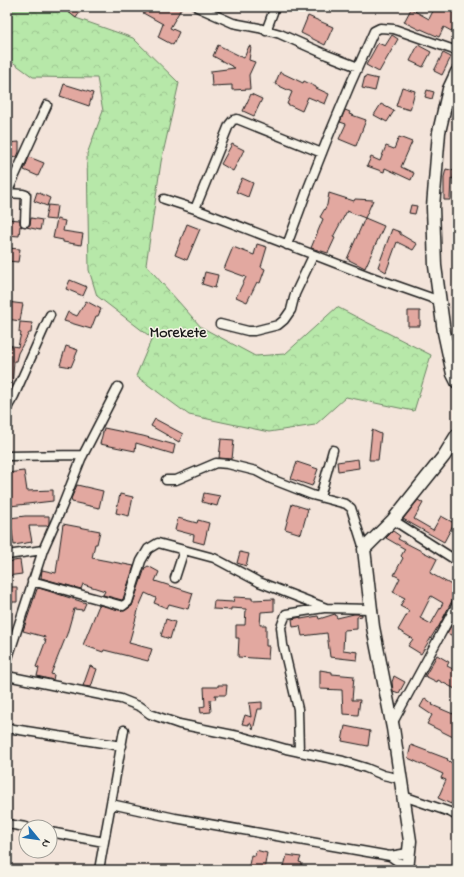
<svg xmlns="http://www.w3.org/2000/svg" width="464" height="877" font-family="'Indie Flower',sans-serif">
	<style>
		.forest { fill: url(#forest-crowns); stroke: #6a8262 }
		.building { fill: #e2a8a0; stroke: #1c1c1c; fill-rule: evenodd }
		.lines { fill: none; stroke-linecap: round; stroke-linejoin: round }
		.street-casing { stroke: #1c1c1c; stroke-width: 11 }
		.secondary-casing { stroke: #1c1c1c; stroke-width: 15 }
		.street { stroke: #f7f3e8; stroke-width: 8 }
		.secondary { stroke: #f7f3e8; stroke-width: 12 }
		.labels { text-anchor: middle; stroke-width: 3; stroke-linejoin: round; paint-order: stroke }
		.quarter-label { font-size: 16px; font-weight: bold; fill: #1c1c1c; stroke: #f7f3e8 }
	</style>
	<defs>
		<pattern id="forest-crowns" width="20" height="18" patternUnits="userSpaceOnUse"><rect width="20" height="18" fill="#b7e8a9"/><path d="M2 6a3 3 0 1 1 6 0M12 15a3 3 0 1 1 6 0" fill="none" stroke="#9dc691"/></pattern>
	</defs>
	<rect width="100%" height="100%" fill="#f3e4da"/>
	<filter id="ink" filterUnits="userSpaceOnUse"><feTurbulence type="fractalNoise" baseFrequency=".025" numOctaves="2"/><feDisplacementMap in="SourceGraphic" scale="8" xChannelSelector="R" yChannelSelector="G"/><feConvolveMatrix kernelMatrix="1 2 1 2 8 2 1 2 1" color-interpolation-filters="sRGB"/></filter>
	<g filter="url(#ink)">
		<!-- forest -->
		<path class="forest" d="M7 7H62L76 18 133 38 179 83 161 162 146 265 201 327 255 356 285 354 337 307 431 355 414 411 346 397 315 425 269 432 189 415 136 376 152 338 97 296 89 270 87 154 103 111 97 78 33 77 7 58Z"/>
		<!-- building -->
		<path class="building" d="M62 7H83L76 18Z
			M146 7H182L170 28 179 32 173 45 158 37 163 24 143 13Z
			M435 7H457V22L453 32 444 27 439 37 421 29 420 30 404 22 411 9 429 19Z
			M308 16 333 27 325 45 301 33Z
			M392 35 398 39 379 72 366 65 378 43 385 46Z
			M218 45 244 58 249 46 251 47 249 60 255 62 249 75 250 89 232 90V85L212 86 211 71 235 68 213 56Z
			M418 45 431 52 423 67 410 61Z
			M443 53 451 57 442 75 434 71Z
			M280 72 303 83 304 81 316 87V88L329 94 325 104 308 97 302 111 287 104 292 92 275 84Z
			M365 76 378 79 375 91 362 88Z
			M64 84 93 93 89 106 60 96Z
			M402 87 415 91 410 110 396 106Z
			M427 90 434 92 432 99 425 97Z
			M251 94 262 99 254 116 243 111Z
			M381 104 394 111 387 122 374 115Z
			M345 110 350 112 349 114 366 120 356 146 339 139 346 124 340 122Z
			M399 137 412 142 401 167 414 173 411 180 385 168 384 172 367 166 371 157 380 161 386 146 394 149Z
			M19 142V152L17 157 7 158V143Z
			M232 144 244 150 233 171 221 164Z
			M29 157 44 163 38 176 24 170Z
			M446 169 455 171 453 179 451 178 450 200H444V177Z
			M242 178 253 183 248 197 236 192Z
			M37 192 50 198 47 206 34 201Z
			M329 193 354 201 355 199 373 200 365 218 347 211 333 237 335 238 328 253 311 248 323 219 320 217 327 205Z
			M48 205 57 206 55 220 45 219Z
			M411 205 417 206 415 214 409 213Z
			M31 218 42 220 40 230 26 227 30 225Z
			M365 218 384 226 365 268 347 259Z
			M7 219 20 220V224L22 227 20 226 19 236 7 235Z
			M57 219 65 221 63 231 83 234 81 245 63 242V240L53 238Z
			M187 224 200 229 187 260 175 255Z
			M392 229 400 232V234L417 244 413 250 397 242 386 272 378 267Z
			M257 244 267 247 261 267 265 269 260 283 257 282 247 302 236 297 246 277 224 269 233 247 254 255Z
			M7 248 20 249 18 262 7 261Z
			M205 272 218 275 215 288 202 284Z
			M70 280 87 287 83 296 66 289Z
			M86 301 101 309 98 316H96L91 329 64 321 68 312 77 316Z
			M7 302 23 304 20 321 7 319Z
			M408 311H420V326H408Z
			M20 322 32 323 31 333H29L18 353 16 361H14L12 387 10 391H7V345L18 347 21 333 19 332Z
			M66 346 78 350 71 367 60 365Z
			M155 419 183 434 179 442 151 426Z
			M104 428 143 436 175 445 173 454 136 443 135 451 100 444Z
			M372 430 381 434 378 460H369Z
			M221 439 234 440 232 459 219 458Z
			M358 459 359 468 338 471 337 462Z
			M297 462 318 469 312 486 291 479Z
			M24 471 27 491 53 490V501L10 506 9 504H7V473Z
			M77 485 103 491 99 508 72 502 71 499Z
			M204 493 220 496 217 506 202 502Z
			M120 494 133 497 129 516 116 513Z
			M418 500 423 503 414 519 433 530 441 516 454 523 444 542 403 519Z
			M292 504 308 509 301 534 285 529Z
			M25 516H49V524L47 526H29L32 542 14 545 10 518Z
			M178 518 197 523 198 520 209 523 204 544 193 541 194 535 175 530Z
			M63 524 100 531 97 544H95L92 558 134 566 123 599 122 600 103 595 105 591 83 584 81 589 41 578 42 570 56 573Z
			M393 531 400 536 398 539 437 559 430 573 457 588V591L438 628H437L421 654 408 646 413 639 398 630 409 611 400 606 405 598 393 592 400 578 394 575 403 558 401 556 405 549 386 538ZM431 596 443 603 431 624 420 618Z
			M240 552 249 554 246 566 237 563Z
			M20 560 22 574 7 576V562Z
			M148 566 159 572 155 581 193 593 188 609 169 604 167 608 154 603 156 598 145 593 139 607 129 643 152 649 148 661 104 650 103 652 83 645 99 605 124 611 132 606 145 568Z
			M7 587H17V602H7Z
			M39 588 86 603 83 610 74 609 67 634 51 674 54 675 53 680 37 676 39 668 36 667 46 640H44L45 637 23 631 37 589Z
			M234 597 252 598V600L274 599V611L261 612 260 625H266V646H269L268 659 238 657 239 638H236V625H245L246 609 231 608V610L213 609 214 601 233 602Z
			M335 614 337 618 354 614H362V616L357 617V629L344 630 343 650 358 652 357 660 330 657 327 633 302 636 300 626 293 627 292 619 301 617V619L318 616 319 619Z
			M457 616V638L447 633Z
			M166 619 175 622 170 639 161 636Z
			M437 655 449 662 447 666 457 671V690L438 680 437 682 425 676Z
			M90 666 97 669 91 687 83 686Z
			M320 670 332 672V674L354 676 352 700H360L358 715 343 714 342 690 320 689Z
			M394 676 405 682 399 693 393 691 392 682Z
			M218 685H227L226 695H215L216 699 210 700 211 712 201 713 200 707 205 706 204 687H218Z
			M425 698 433 704 432 705 453 714 457 707V739L427 724 432 715 420 707Z
			M262 702V709H258L253 730 251 724 249 723V725L242 724 245 715 251 717 249 703Z
			M345 726 370 731 368 746 342 741Z
			M411 745 448 759 447 760 457 766V792L451 804 438 798 446 780 441 778 443 774 408 758Z
			M256 850 267 853 264 870H248L251 855 255 856Z
			M287 855 301 857 299 862 302 863 301 870H283Z"/>
		<g class="lines">
			<!-- street casing -->
			<g class="street-casing">
				<path id="street" d="M197 7 233 23 259 28 280 34 327 55 358 67
					M266 31 275 7
					M7 193 47 105
					M7 193 23 194 26 195 25 222
					M164 199 195 209 369 276 440 301
					M195 209 229 125 233 120 237 119 322 153
					M287 245C313 172 342 101 374 31L380 28 394 29 457 51
					M220 324 248 331H254L278 325 284 320 291 310 295 294 313 256
					M7 408 14 396 50 315
					M7 456 83 455
					M166 480H176L216 463 228 464 256 471 271 479 312 495 346 504 351 508 364 549
					M320 497 333 450
					M393 520 457 561
					M7 555 43 550
					M175 578 184 550 214 558 259 582 326 608 371 609
					M32 581 123 606 128 602 141 561 148 549 158 543 184 550
					M7 661 43 550 62 507 81 459 118 387
					M7 676 121 699 141 707 150 714 179 724 243 737 286 749 343 761 366 768 383 775 401 779
					M392 724 457 604
					M7 728 122 746
					M299 752 298 709 283 645 281 627 286 614 324 608
					M403 796 450 812 457 816
					M111 804 175 818 390 856 408 853
					M7 824 26 827
					M50 832 104 842
					M390 856 407 868
					M99 870 124 730"/>
			</g>
			<!-- secondary casing -->
			<g class="secondary-casing">
				<path id="secondary" d="M457 72 449 89 439 132 433 207 435 266 444 332 453 374 457 382
					M407 870 410 841 393 728 373 627 364 549 393 520 444 456 457 435"/>
			</g>
			<!-- street -->
			<use href="#street" class="street"/>
			<!-- secondary -->
			<use href="#secondary" class="secondary"/>
		</g>
	</g>
	<g class="labels">
		<!-- quarter labels -->
		<g class="quarter-label">
			<text x="178" y="337">Morekete</text>
		</g>
	</g>
	<!-- margin -->
	<rect width="464" height="877" fill="none" stroke="#f7f3e8" stroke-width="24"/>
	<rect x="12" y="12" width="440" height="853" fill="none" stroke="#1c1c1c" stroke-width="1.5" filter="url(#ink)"/>
	<!-- north arrow -->
	<g transform="translate(38 839) rotate(119)"><circle r="19" fill="#f7f3e8" stroke="#9f9d96"/>
	<path d="M0-3L7 15L0 10L-7 15Z" fill="#1f6fb2"/>
	<text y="-6" font-size="11" font-weight="bold" text-anchor="middle" fill="#1c1c1c">N</text>
	</g>
</svg>
